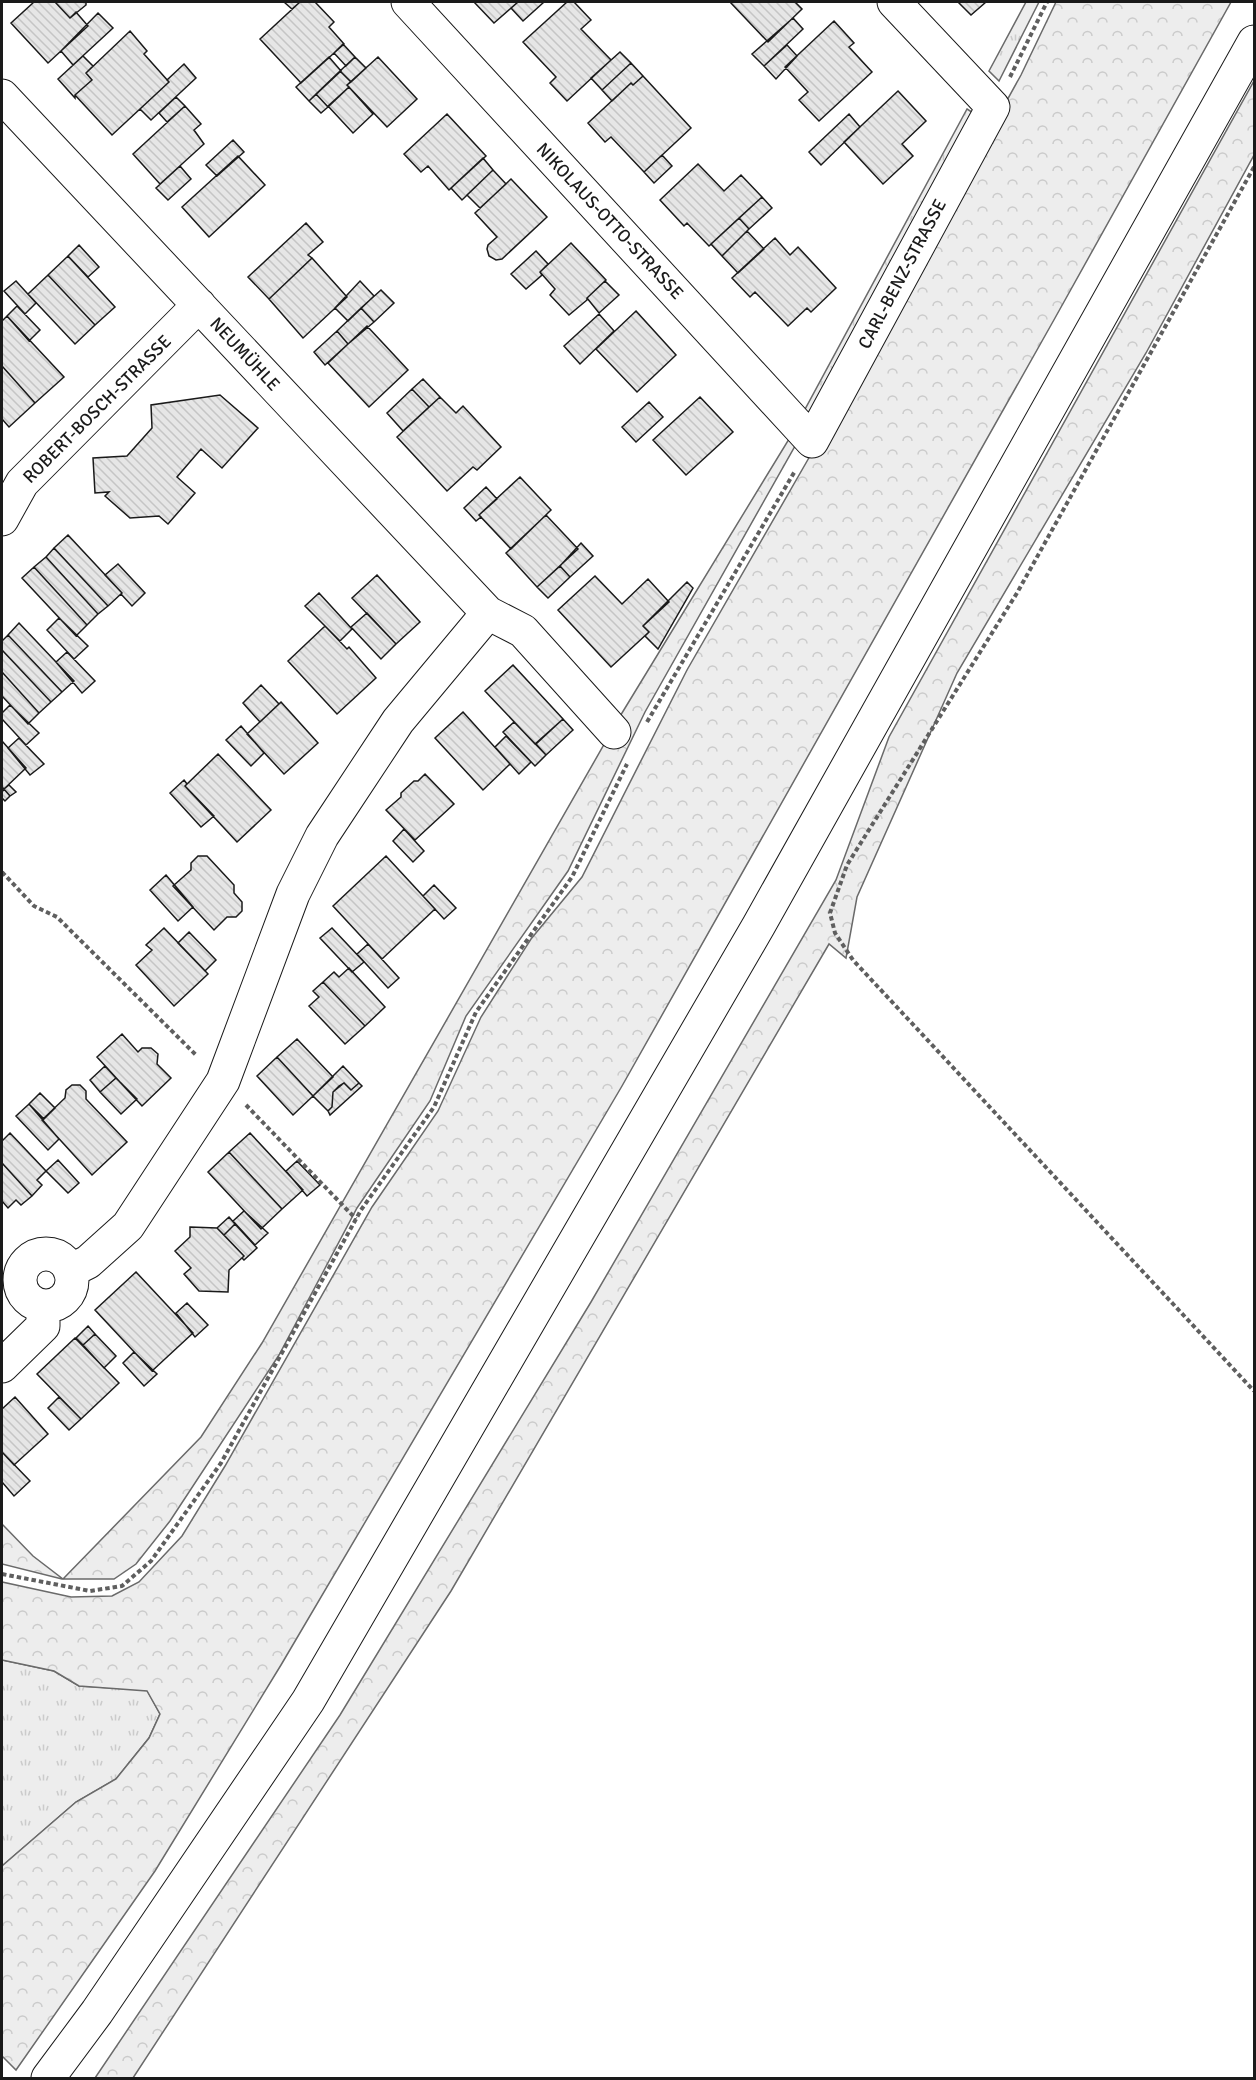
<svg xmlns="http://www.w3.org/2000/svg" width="1256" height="2080" font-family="Signika,sans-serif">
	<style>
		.grass { fill: url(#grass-tufts); stroke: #6a6a6a; stroke-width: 1.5 }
		.forest { fill: url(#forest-crowns); stroke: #6a6a6a; stroke-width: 1.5 }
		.building { fill: url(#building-back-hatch); stroke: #1a1a1a; stroke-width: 1.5 }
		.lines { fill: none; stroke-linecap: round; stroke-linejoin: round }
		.minor-casing { stroke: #1a1a1a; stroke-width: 35 }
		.major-casing { stroke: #1a1a1a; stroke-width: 35 }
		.path { stroke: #5f5f5f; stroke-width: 4; stroke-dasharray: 4.5 3; stroke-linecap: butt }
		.minor { stroke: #fff; stroke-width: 33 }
		.major { stroke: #fff; stroke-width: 33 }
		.labels { text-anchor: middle; stroke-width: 4.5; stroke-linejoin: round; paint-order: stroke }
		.street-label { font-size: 18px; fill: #1a1a1a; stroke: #fff }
	</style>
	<defs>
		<pattern id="grass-tufts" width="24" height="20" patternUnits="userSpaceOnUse" patternTransform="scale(1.5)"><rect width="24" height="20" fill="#ededed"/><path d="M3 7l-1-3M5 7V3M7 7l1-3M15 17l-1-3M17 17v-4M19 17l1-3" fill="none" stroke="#cbcbcb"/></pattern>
		<pattern id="forest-crowns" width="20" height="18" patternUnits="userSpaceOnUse" patternTransform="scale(1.5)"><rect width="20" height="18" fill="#ededed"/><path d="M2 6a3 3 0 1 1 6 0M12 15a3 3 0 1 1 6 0" fill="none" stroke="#cbcbcb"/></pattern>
		<pattern id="building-back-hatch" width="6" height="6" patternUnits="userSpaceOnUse" patternTransform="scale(1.5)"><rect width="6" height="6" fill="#e6e6e6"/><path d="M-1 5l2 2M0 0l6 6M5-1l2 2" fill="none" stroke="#c5c5c5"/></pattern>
	</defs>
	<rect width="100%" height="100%" fill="#fff"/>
	<!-- grass -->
	<path class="grass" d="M1026 2H1039L999 81 989 71Z
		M967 109 975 114 795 446 789 439Z
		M2 1660 54 1671 79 1686 147 1690 160 1714 149 1738 116 1779 76 1802 2 1866Z"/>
	<!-- forest -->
	<path class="forest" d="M1056 2H1231L1055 318 622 1086 281 1665 155 1871 16 2070 2 2056V1866L76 1802 116 1779 149 1738 160 1714 147 1691 79 1686 54 1671 2 1660V1582L71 1597 112 1596 139 1582 182 1536 225 1466 372 1207 438 1111 481 1017 531 939 582 877 687 670 814 449 1021 75Z
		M1254 81V155L1146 353 957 673 857 897 846 958 829 944 451 1591 133 2078H95L340 1715 591 1302 836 880 889 737Z
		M789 439 795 446 645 712 568 871 466 1016 430 1101 357 1208 279 1355 170 1521 136 1564 114 1579H62L2 1564V1524L33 1556 63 1579 201 1437 262 1343 622 713Z"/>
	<!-- building -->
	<path class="building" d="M34 2H55L70 18 76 12 88 26 48 63 11 23Z
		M55 2H86V5L70 18Z
		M284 2H300L292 9Z
		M300 2H315L334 22 329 27 344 44 301 83 260 39Z
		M474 2H518L494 23Z
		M518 2H544L523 21 511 8Z
		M567 2H574L591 20 581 29 611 60 567 101 550 83 556 77 523 42Z
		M730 2H795L802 9 768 42Z
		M958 2H986L971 15Z
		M98 13 113 28 73 65 61 51Z
		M793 18 803 29 764 66 752 54Z
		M834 21 854 43 849 47 872 72 819 121 799 100 808 92 785 67Z
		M130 31 147 51 144 54 169 82 112 135 75 95 92 80 86 73Z
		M343 44 355 57 346 66 334 53Z
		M787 45 797 56 776 79 764 66Z
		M620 52 631 63 602 90 591 78Z
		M83 56 93 66 86 73 92 80 75 95V98L58 79Z
		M329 57 341 71 309 101 296 87Z
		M355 57 366 68 351 82 340 71Z
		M378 57 417 99 387 127 347 85Z
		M631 63 643 76 633 85 631 83 612 101 602 90Z
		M184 64 196 78 151 120 140 109 169 82 167 80Z
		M340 71 351 82 347 85 349 87 328 107 316 94Z
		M643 76 691 128 644 172 611 137 605 142 588 123 631 83 633 85Z
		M349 87 373 114 353 133 328 106Z
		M898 91 926 121 902 144 913 156 883 184 844 142Z
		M316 94 328 107 321 113 309 101Z
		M176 97 185 106 167 122 159 113Z
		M185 106 201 124 194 130 204 144 160 184 133 154Z
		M447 114 486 156 449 190 428 166 421 172 404 154Z
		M849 114 860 127 821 165 809 152Z
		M233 140 244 152 217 176 206 165Z
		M662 155 672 166 654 183 644 172Z
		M238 156 265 185 209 237 182 207Z
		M483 158 493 170 462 200 451 188Z
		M698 164 724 191 741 175 762 197 709 246 687 223 684 226 660 200Z
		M180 166 191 179 168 200 156 188Z
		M493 170 506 184 480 208 467 195Z
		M511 179 547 217 502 259 496 260 489 256 487 249 488 245 497 237 475 213Z
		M762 197 772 208 749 229 739 218Z
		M739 218 749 229 722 256 711 244Z
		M306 223 323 242 308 255 312 258 269 299 248 277Z
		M747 231 764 249 738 273 722 256Z
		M775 238 790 255 798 247 836 288 811 312 807 308 788 326 755 292 750 297 732 278Z
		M571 243 606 280 587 298V300L569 315 550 295 555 289 540 272Z
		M79 245 99 267 88 277 68 256Z
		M536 251 548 264 540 272 542 275 526 289 511 274Z
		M68 256 115 307 95 325 48 275Z
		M312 258 347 297 303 338 269 299Z
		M48 275 95 325 75 344 28 294Z
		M16 281 36 303 25 314 4 291Z
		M360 281 374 296 348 321 335 308Z
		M605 281 619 295 599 313 587 298Z
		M381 290 394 303 374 322 361 308Z
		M17 306 40 330 29 341 7 316Z
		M361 308 374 322 348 344 337 331Z
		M636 311 676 355 637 392 596 349Z
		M599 314 614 331 580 364 564 346Z
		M7 316 64 377 35 403 2 366V321Z
		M367 326 408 370 369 407 328 363Z
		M337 331 348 344 325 365 314 352Z
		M2 366 35 403 9 427 2 419Z
		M423 379 440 397 429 407 412 389Z
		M412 389 429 407 403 431 387 413Z
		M220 395 258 428 222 468 201 449 177 477 195 493 168 524 159 516 130 518 105 496 109 492 95 493 93 458 127 456 152 428 151 405Z
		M440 397 456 413 463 406 501 447 477 470 473 467 447 491 397 437Z
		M700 397 733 432 686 475 653 440Z
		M649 402 663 417 636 442 622 427Z
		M520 477 551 510 511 549 479 515Z
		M486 487 497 499 479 515 481 517 476 521 464 508Z
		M546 515 578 549 537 587 506 553Z
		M68 535 122 593 108 606 54 548Z
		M581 543 593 556 570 577 560 566Z
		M54 548 108 606 98 614 46 557Z
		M46 557 98 614 87 625 34 567Z
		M118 564 145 593 132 606 121 594 122 593 105 575Z
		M560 566 570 577 548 598 537 587Z
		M34 567 87 625 76 636 22 578Z
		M377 575 420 622 396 644 352 598Z
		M595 576 622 604 648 579 669 602 643 626 649 632 611 667 558 610Z
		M687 582 693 588 658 649 645 636 649 632 643 626Z
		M319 593 352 629 340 641 305 606Z
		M367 613 396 644 381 659 351 627Z
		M59 618 88 646 74 659 47 630Z
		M19 623 74 681 62 692 8 635Z
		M325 626 347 649 349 647 376 678 337 714 288 661Z
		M8 635 62 692 51 702 2 650V641Z
		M2 650 51 702 39 713 2 672Z
		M67 652 95 681 82 693 56 662Z
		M513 665 563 719 535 744 485 691Z
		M2 672 39 713 28 724 2 696Z
		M261 685 279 704 260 722 243 703Z
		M281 702 318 743 284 774 247 734Z
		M10 705 39 733 26 745 2 719V713Z
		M463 712 510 764 483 790 435 738Z
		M563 719 573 730 546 755 536 744Z
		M514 722 546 755 535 766 503 732Z
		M241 726 264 753 251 766 226 740Z
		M506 736 531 762 519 774 495 747Z
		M19 738 44 764 30 775 8 748Z
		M2 741 26 768 4 789 2 787Z
		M218 754 271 810 237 842 185 786Z
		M425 774 454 804 415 840 386 810 401 797V793L414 781H418Z
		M184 780 187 784 185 786 214 816 201 827 170 793Z
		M9 785 16 792 10 796 4 789Z
		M4 789 10 796 5 801 2 798V792Z
		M404 829 424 851 413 862 393 841Z
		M198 856H207L234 885V893L242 902V911L236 917H227L214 930 173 886 191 870V863Z
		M386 856 435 909 382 959 333 906Z
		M166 875 193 907 178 921 150 890Z
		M434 885 456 908 444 919 423 896Z
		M164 928 208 974 174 1006 136 965 152 950 146 945Z
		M332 928 364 962 352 972 320 938Z
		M189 932 216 960 205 971 178 943Z
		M368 944 399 978 388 988 357 954Z
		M349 968 385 1007 365 1026 323 982 334 972 339 977Z
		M323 982 365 1026 345 1044 309 1006 319 997 313 991Z
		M122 1034 138 1052 142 1048H151L158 1054 157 1064 171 1078 142 1106 97 1057Z
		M297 1039 333 1077 313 1096 277 1057Z
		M277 1057 313 1096 293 1115 257 1076Z
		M105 1066 116 1078 100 1092 90 1080Z
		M343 1066 359 1083 351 1090 344 1083 339 1086 333 1092 332 1107 328 1111 313 1096Z
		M116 1078 137 1099 121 1114 100 1092Z
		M344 1083 351 1090 359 1083 362 1086 330 1115 328 1111 332 1107 333 1092Z
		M72 1085H80L86 1091V1099L127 1142 92 1175 42 1120 65 1098 66 1090Z
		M40 1093 55 1108 44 1119 29 1104Z
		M29 1104 59 1139 48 1150 16 1116Z
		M10 1133 46 1171 37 1180 42 1185 32 1196 2 1163V1141Z
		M250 1133 303 1190 282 1209 229 1152Z
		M229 1152 282 1209 261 1229 208 1172Z
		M58 1160 79 1183 68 1193 46 1171Z
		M297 1161 320 1185 307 1196 286 1171Z
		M2 1163 32 1196 21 1205 16 1200 8 1208 2 1201Z
		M244 1211 268 1233 255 1245 233 1221Z
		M229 1217 235 1224 224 1235 217 1228Z
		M235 1224 257 1248 244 1260 242 1258 244 1256 224 1235Z
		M190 1227 217 1228 244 1256 229 1270 228 1292 199 1291 184 1274 191 1268 175 1251 190 1237Z
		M136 1272 193 1333 152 1371 95 1310Z
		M187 1303 208 1325 195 1337 176 1313Z
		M88 1326 95 1334 83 1345 76 1338Z
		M95 1334 116 1356 104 1368 83 1345Z
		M75 1338 119 1383 81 1419 37 1374Z
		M134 1352 157 1374 144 1386 123 1363Z
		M15 1397 48 1434 14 1465 2 1452V1409Z
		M59 1397 81 1419 69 1430 48 1408Z
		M2 1452 30 1481 14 1496 2 1482Z"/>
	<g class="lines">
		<!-- minor casing -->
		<g class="minor-casing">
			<path id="minor" d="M408 2 812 441 993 107 894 2
				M2 96 488 613 523 631 614 732
				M2 519 22 483 199 305
				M20 1280a26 26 0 1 1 52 0a26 26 0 1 1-52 0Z
				M70 1271 88 1262 128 1226 223 1081 293 894 322 836 398 721 488 613
				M2 1366 43 1326V1307"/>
		</g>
		<!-- major casing -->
		<g class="major-casing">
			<path id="major" d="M48 2078 97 2012 308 1701 759 925 1254 42"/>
		</g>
		<!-- path -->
		<path class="path" d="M1010 77 1047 2
			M1254 167 1017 593 847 865 830 913 835 933 853 960 1254 1391
			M647 722 795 471
			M2 872 34 906 57 917 196 1055
			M246 1105 356 1219
			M2 1574 90 1591 122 1586 151 1561 221 1463 361 1210 434 1107 476 1012 572 877 627 764"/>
		<!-- minor -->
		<use href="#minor" class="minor"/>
		<!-- major -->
		<use href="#major" class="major"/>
	</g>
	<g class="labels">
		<!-- street labels -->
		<g class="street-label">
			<text transform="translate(610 221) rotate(47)" y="6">NIKOLAUS-OTTO-STRASSE</text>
			<text transform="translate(902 274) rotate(-62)" y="6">CARL-BENZ-STRASSE</text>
			<text transform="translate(245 354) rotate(47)" y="6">NEUMÜHLE</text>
			<text transform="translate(97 409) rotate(-45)" y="6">ROBERT-BOSCH-STRASSE</text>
		</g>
	</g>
	<!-- border -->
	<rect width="1256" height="2080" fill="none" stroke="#1a1a1a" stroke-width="6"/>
</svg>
